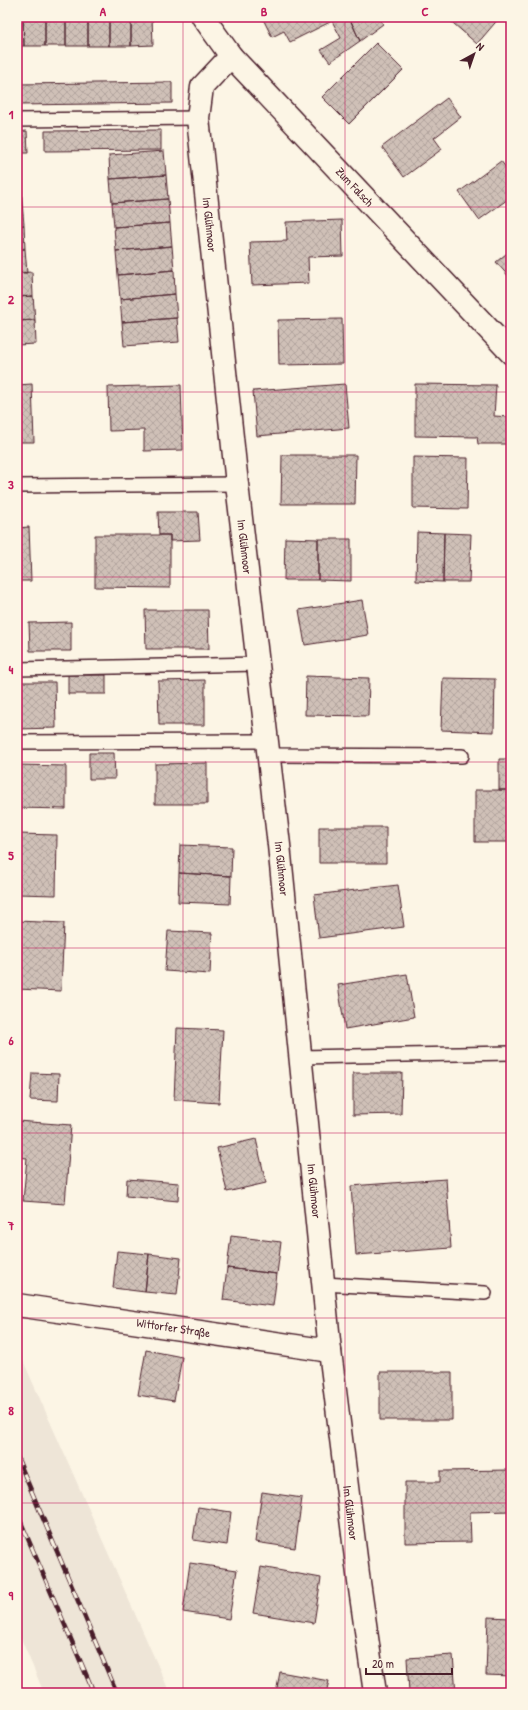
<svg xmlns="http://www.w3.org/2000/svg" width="528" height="1710" font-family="'Patrick Hand',sans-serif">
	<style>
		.built { fill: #eee5d7 }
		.building { fill: url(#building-cross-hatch); stroke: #4a1f2b }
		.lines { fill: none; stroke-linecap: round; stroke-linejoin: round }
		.lane-casing { stroke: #4a1f2b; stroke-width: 16 }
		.street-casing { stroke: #4a1f2b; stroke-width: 25 }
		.lane { stroke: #fcf5e5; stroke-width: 13 }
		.street { stroke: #fcf5e5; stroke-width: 22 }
		.rail-casing { stroke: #4a1f2b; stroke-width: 4.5 }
		.rail { stroke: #fcf5e5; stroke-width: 3; stroke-dasharray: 9; stroke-linecap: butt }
		.grid { fill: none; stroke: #c2185b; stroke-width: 1; stroke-opacity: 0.55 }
		.labels { text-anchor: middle; stroke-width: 3; stroke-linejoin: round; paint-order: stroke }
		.street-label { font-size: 12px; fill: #4a1f2b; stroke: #fcf5e5 }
		.neatline { fill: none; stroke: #c2185b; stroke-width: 1.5 }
		.grid-label { font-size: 13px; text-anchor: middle; font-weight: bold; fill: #c2185b }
	</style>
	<defs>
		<pattern id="building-cross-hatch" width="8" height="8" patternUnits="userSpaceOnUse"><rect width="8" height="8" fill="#cfc0b7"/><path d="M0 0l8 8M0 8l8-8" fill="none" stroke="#b3a59e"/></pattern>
	</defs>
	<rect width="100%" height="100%" fill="#fcf5e5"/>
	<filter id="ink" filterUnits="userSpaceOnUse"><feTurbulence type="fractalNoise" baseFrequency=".025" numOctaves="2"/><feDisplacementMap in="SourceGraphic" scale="8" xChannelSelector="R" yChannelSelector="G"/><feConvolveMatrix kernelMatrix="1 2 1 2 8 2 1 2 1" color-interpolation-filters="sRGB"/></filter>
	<g filter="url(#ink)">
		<!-- built -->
		<path class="built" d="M17 1347 170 1693H44L17 1629Z"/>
		<!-- building -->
		<path class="building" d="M17 17H23L24 46H17Z
			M23 17H45V46H24Z
			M45 17H66V46H45Z
			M66 17H88V46H66Z
			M88 17H109V46H88Z
			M109 17H131V46H109Z
			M131 17H152L153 45 131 46Z
			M262 17H338V18L290 42 284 31 272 37Z
			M338 17H349L360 41 330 62 321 50 341 38 332 21 338 18Z
			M349 17H379L383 24 360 41Z
			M446 17H500L477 44Z
			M376 43 403 70 349 124 322 97Z
			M172 82V103L17 105V84Z
			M447 98 461 117 434 138 442 149 404 177 382 147Z
			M161 130V150L45 151V131Z
			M27 131 28 153H17V132Z
			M164 151 166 175 110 179 109 155Z
			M17 154H19L21 177 17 178Z
			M501 161 511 175V197L479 220 459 192Z
			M166 175 168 199 112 203 110 179Z
			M21 177 22 202 17 203V178Z
			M168 199 170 223 114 227 112 203Z
			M22 202 24 225 17 226V203Z
			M342 220 343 256 308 257 309 283 252 285 250 242 287 241 286 222Z
			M170 223 172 246 116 251 114 227Z
			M24 225 25 249H17V226Z
			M172 246 174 270 118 275 116 251Z
			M17 249H25L27 273H17Z
			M511 250V279L496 262Z
			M174 270 175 294 120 299 118 275Z
			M32 272 33 296 17 297V273Z
			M175 294 177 318 122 322 120 299Z
			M33 296 35 320 17 321V297Z
			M177 318 179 342 124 346 122 322Z
			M342 319 343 364 279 365 278 320Z
			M35 320 36 344 17 345V321Z
			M32 384 34 442H17V385Z
			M345 384 349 428 257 436 253 391Z
			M415 384 496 385 494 416 511 417V444H478L477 437 415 436Z
			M181 385 183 450 144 451V430L109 431 108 387Z
			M282 455H356L355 504H281Z
			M413 457 468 458 467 509 413 508Z
			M158 512H198L200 540 170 541V535H159Z
			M29 527 31 581H17V528Z
			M417 532 444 533 443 582 416 581Z
			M444 533 471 534 469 582H443Z
			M95 535H170V588L95 587Z
			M285 538 318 539V580H284Z
			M318 539H351V581L318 580Z
			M362 600 368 635 305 645 299 610Z
			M145 610H208L209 649H146Z
			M71 622V651H30L29 623Z
			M68 675H106V694H68Z
			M306 676 369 678 368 716 305 715Z
			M443 678 495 679 494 732 441 730Z
			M205 680V725H159L158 681Z
			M17 682H55L56 728 17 729Z
			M89 753H114L115 779H89Z
			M499 759H511V790H499Z
			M207 763V804H155V764Z
			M17 765 66 766V809L17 808Z
			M475 790H511V842H475Z
			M319 827H386V863H319Z
			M17 834 57 835 56 895 17 894Z
			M180 845 232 847 231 876 179 873Z
			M179 873 231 876 230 904 178 902Z
			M398 885 404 927 319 938 314 895Z
			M17 921 64 923 61 991 17 989Z
			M168 931 212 933 210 974 165 971Z
			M407 974 414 1017 345 1029 338 985Z
			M177 1028 223 1030 219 1103 174 1100Z
			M32 1073 59 1074 58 1101 30 1100Z
			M353 1073H402L401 1114 353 1115Z
			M17 1121 71 1125 65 1204 23 1201 27 1158 17 1157Z
			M256 1139 266 1183 227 1192 217 1148Z
			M127 1179 179 1183 178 1201 126 1196Z
			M446 1179 451 1248 356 1255 351 1186Z
			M231 1236 281 1242 277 1274 227 1268Z
			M117 1251 149 1254 145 1292 113 1288Z
			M149 1254 181 1258 177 1295 145 1292Z
			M227 1268 277 1274 273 1306 223 1300Z
			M146 1350 182 1357 174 1401 138 1395Z
			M380 1372H452V1420H380Z
			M511 1470V1511L470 1512 471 1542 405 1543V1482H440V1471Z
			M262 1492 302 1498 295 1548 255 1542Z
			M198 1507 231 1512 227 1545 193 1540Z
			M190 1563 237 1570 229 1619 183 1612Z
			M261 1567 321 1578 314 1623 253 1613Z
			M488 1617 511 1618V1676L486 1675Z
			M453 1655 456 1693H409L407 1658Z
			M280 1672 329 1681 326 1693H276Z"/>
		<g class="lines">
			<!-- lane casing -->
			<g class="lane-casing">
				<path id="lane" d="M17 120 198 118
					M17 486 237 484
					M17 669 259 664
					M17 742 267 741
					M269 755 462 756
					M300 1057 511 1053
					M323 1284 485 1293"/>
			</g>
			<!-- street casing -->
			<g class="street-casing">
				<g id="street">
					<path id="s1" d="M203 17 231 56 511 353"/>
					<path id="s2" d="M231 56 202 87 198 118 237 484 279 845 330 1351 359 1582 375 1693"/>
					<path id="s3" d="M17 1305 330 1351"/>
				</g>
			</g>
			<!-- lane -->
			<use href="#lane" class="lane"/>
			<!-- street -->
			<use href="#street" class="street"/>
			<!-- rail casing -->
			<g class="rail-casing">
				<path id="rail" d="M17 1457 117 1693
					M17 1513 94 1693"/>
			</g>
			<!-- rail -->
			<use href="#rail" class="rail"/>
		</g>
	</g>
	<!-- grid -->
	<path class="grid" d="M183 17V1693M345 17V1693M17 207H511M17 392H511M17 577H511M17 762H511M17 948H511M17 1133H511M17 1318H511M17 1503H511"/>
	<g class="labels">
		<!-- street labels -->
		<g class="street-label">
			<text dy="4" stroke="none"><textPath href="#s1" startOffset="228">Zum Falsch</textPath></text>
			<text dy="4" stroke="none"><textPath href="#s2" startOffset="181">Im Glühmoor</textPath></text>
			<text dy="4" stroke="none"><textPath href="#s2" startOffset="505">Im Glühmoor</textPath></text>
			<text dy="4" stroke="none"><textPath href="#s2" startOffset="829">Im Glühmoor</textPath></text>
			<text dy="4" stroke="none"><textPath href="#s2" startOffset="1153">Im Glühmoor</textPath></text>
			<text dy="4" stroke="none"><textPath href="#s3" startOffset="158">Wittorfer Straße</textPath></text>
			<text dy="4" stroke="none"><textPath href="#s2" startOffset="1477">Im Glühmoor</textPath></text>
		</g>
	</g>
	<!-- margin -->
	<rect width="528" height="1710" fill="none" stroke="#fcf5e5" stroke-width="44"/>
	<!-- north arrow -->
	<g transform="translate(474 54) rotate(40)" stroke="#fcf5e5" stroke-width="3" paint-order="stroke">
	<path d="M0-3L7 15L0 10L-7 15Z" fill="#4a1f2b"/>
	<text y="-6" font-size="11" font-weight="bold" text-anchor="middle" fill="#4a1f2b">N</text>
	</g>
	<!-- scale -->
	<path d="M366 1668v6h86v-6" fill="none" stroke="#4a1f2b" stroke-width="2"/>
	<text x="372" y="1668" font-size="12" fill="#4a1f2b" stroke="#fcf5e5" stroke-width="3" paint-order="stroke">20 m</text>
	<rect x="22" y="22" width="484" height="1666" class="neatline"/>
	<g class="grid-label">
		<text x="103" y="16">A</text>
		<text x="264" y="16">B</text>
		<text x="425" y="16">C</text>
		<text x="11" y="119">1</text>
		<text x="11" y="304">2</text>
		<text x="11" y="489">3</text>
		<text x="11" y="674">4</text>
		<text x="11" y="860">5</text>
		<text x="11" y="1045">6</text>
		<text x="11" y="1230">7</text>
		<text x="11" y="1415">8</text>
		<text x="11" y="1600">9</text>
	</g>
</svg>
